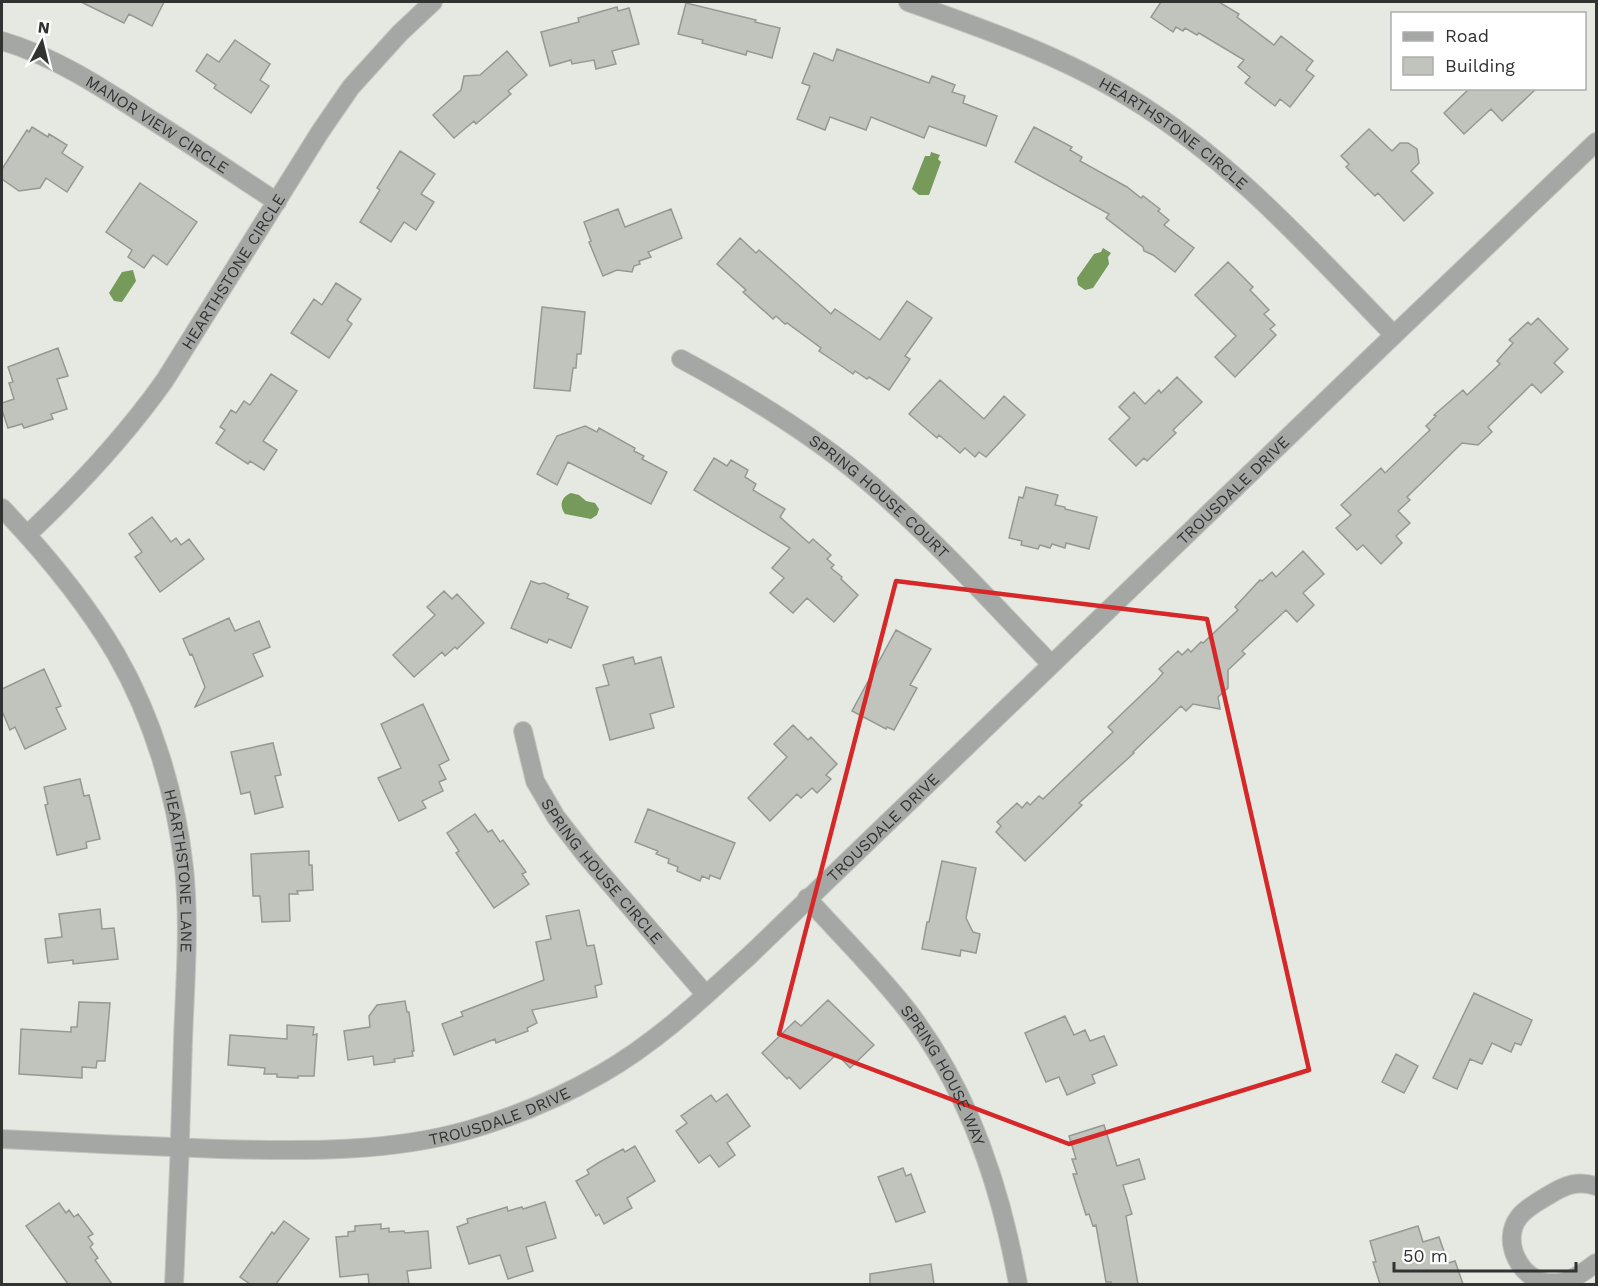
<svg xmlns="http://www.w3.org/2000/svg" width="1598" height="1286" font-family="'Work Sans',sans-serif">
	<style>
		.water { fill: #769a59 }
		.building { fill: #c0c4bd; stroke: #959993; stroke-width: 1.5 }
		.lines { fill: none; stroke-linecap: round; stroke-linejoin: round }
		.minor-casing { stroke: #c1c5be; stroke-width: 20 }
		.minor { stroke: #a5a7a4; stroke-width: 18 }
		.marked { fill: none; stroke: #d62828; stroke-width: 4.5; stroke-linejoin: round }
		.labels { text-anchor: middle; stroke-width: 4.5; stroke-linejoin: round; paint-order: stroke }
		.street-label { font-size: 16px; fill: #313330; stroke: #fff }
	</style>
	<rect width="100%" height="100%" fill="#e5e9e2"/>
	<!-- water -->
	<path class="water" d="M931 152 940 155 938 159 941 162 929 195H919L912 189 925 156H930Z
		M1103 248 1111 253 1108 257 1109 264 1093 288 1085 290 1078 285 1077 278 1094 254 1101 252Z
		M133 270 136 281 122 302 114 301 109 293 122 272Z
		M571 493 579 495 586 501 595 503 599 509 597 515 591 519 565 514C559 506 561 497 571 493Z"/>
	<!-- building -->
	<path class="building" d="M81 2H164L152 26 129 14 124 23Z
		M1161 2H1219L1239 14 1237 17 1274 45 1281 36 1313 61 1306 70 1314 76 1290 107 1280 99 1275 106 1245 83 1250 77 1238 67 1244 60 1199 33 1197 35 1185 28 1183 31 1176 27 1173 32 1151 17Z
		M686 3 756 20 755 22 780 28 772 58 747 51 746 55 702 43 703 40 678 34Z
		M617 7 618 11 629 8 639 44 612 51 616 64 596 69 594 60 572 64 571 60 550 66 541 32 579 22 578 18Z
		M235 40 270 64 260 80 269 86 251 113 214 88 216 85 196 71 207 54 219 62Z
		M837 49 929 83 932 76 955 85 952 92 965 96 963 103 997 116 986 146 929 126 924 138 871 117 866 130 830 117 825 130 797 119 810 86 802 83 814 53 833 61Z
		M507 51 527 75 508 91 511 94 476 124 474 121 454 138 433 115 461 90 464 76 480 75Z
		M1470 88H1537L1502 121 1491 109 1464 134 1444 113Z
		M32 127 48 137 49 134 67 145 62 153 83 167 67 192 46 178 40 188 19 191 2 179V169L27 130 29 132Z
		M1034 127 1072 147 1070 150 1082 157 1080 161 1127 187 1141 198 1143 196 1160 209 1158 211 1169 220 1164 225 1194 248 1175 272 1153 255 1144 251 1143 247 1106 218 1109 214 1015 162Z
		M1369 129 1392 151 1400 143H1408L1417 149 1419 163 1411 171 1433 193 1404 221 1378 193 1375 196 1346 167 1349 164 1341 156Z
		M400 151 435 174 421 194 434 202 416 230 404 222 391 242 360 222 380 190 377 188Z
		M140 183 197 222 167 265 153 255 144 268 128 257 132 250 106 232Z
		M618 209 625 227 671 209 682 238 648 252 651 257 639 261 640 264 634 266 632 272 617 270 603 276 589 242 591 241 584 222Z
		M740 238 756 253 759 250 831 314 835 309 880 340 907 301 932 318 905 356 910 359 889 390 869 377 867 379 855 371 853 374 843 367 819 351 821 348 787 323 785 324 776 316 773 319 743 292 746 290 717 264Z
		M1228 262 1253 287 1250 290 1269 310 1264 314 1275 325 1270 329 1276 335 1235 377 1215 357 1236 336 1195 295Z
		M336 283 361 299 347 320 352 324 329 358 291 333 314 299 322 305Z
		M542 307 585 312 581 354H577L576 368H573L570 391 534 388Z
		M1538 318 1568 349 1554 363 1563 372 1541 393 1532 384 1488 427 1492 432 1478 445 1462 443 1407 497 1410 500 1398 511 1410 523 1396 536 1402 543 1381 564 1363 545 1357 550 1336 528 1351 515 1341 505 1381 468 1385 473 1430 430 1426 426 1436 416 1434 415 1463 390 1467 395 1500 364 1497 361 1513 343 1509 340 1528 322 1531 325Z
		M58 348 68 376 57 379 67 409 51 414 53 419 24 428 22 424 8 428 2 410V403L14 399 9 383 13 382 8 367Z
		M271 374 297 391 263 441 277 450 264 470 250 461 248 464 216 443 225 430 220 427 231 410 236 413 244 401 250 405Z
		M1177 377 1202 402 1173 430 1176 433 1147 461 1144 458 1136 466 1109 439 1130 418 1119 407 1134 392 1145 404 1159 390 1161 393Z
		M940 380 984 419 1004 396 1025 415 986 457 979 452 975 457 965 448 960 453 939 435 937 438 909 414Z
		M585 426 597 432 599 428 635 448 634 451 644 456 642 459 667 472 651 504 568 462 557 485 537 474 557 436Z
		M714 458 727 466 731 460 748 470 745 477 756 484 753 490 785 509 780 517 809 543 813 539 831 555 827 559 834 565 831 568 842 577 841 579 858 595 834 622 807 598 793 613 770 593 784 578 772 568 790 548 694 490Z
		M1026 487 1058 495 1055 505 1065 507V509L1097 517 1089 549 1066 543 1065 548 1052 544 1050 548 1040 545 1038 549 1021 545 1022 541 1009 538 1019 497 1023 498Z
		M152 517 171 542 176 538 181 545 189 539 204 559 160 592 135 557 142 552 129 534Z
		M1303 551 1324 574 1303 593 1314 605 1297 622 1286 610 1242 651 1245 654 1228 670V688L1218 697 1220 709 1193 704 1186 711 1181 706 1133 752 1134 753 1079 803 1082 805 1025 861 996 832 1001 826 997 822 1017 803 1022 808 1027 802 1030 805 1039 796 1043 799 1113 732 1108 727 1157 680 1163 673 1159 669 1178 651 1182 655 1188 649 1191 652 1201 642 1203 643 1238 610 1235 607 1260 580 1262 581 1272 572 1276 577Z
		M531 581 539 584 544 583 569 594 567 598 588 607 571 648 549 639 547 643 511 628Z
		M444 591 452 599 457 594 484 623 457 649 455 647 445 656 442 652 414 677 393 655 435 615 427 607Z
		M229 618 235 631 259 621 270 647 253 654 263 676 195 707 205 687 192 654 190 655 183 639Z
		M896 630 931 649 910 685 917 688 894 730 887 727 886 729 852 711Z
		M633 657 635 664 661 657 674 707 650 714 654 728 610 740 596 688 609 685 603 665Z
		M44 669 61 706 56 708 66 729 25 749 15 727 10 730 2 711V689Z
		M423 704 449 760 439 765 446 779 439 782 443 791 422 801 426 808 399 821 378 778 401 768 381 724Z
		M793 725 808 740 811 737 837 764 826 775 831 779 817 793 812 788 801 798 797 794 770 821 748 798 787 757 774 744Z
		M273 743 281 775 275 776 283 807 255 814 250 792 241 794 231 752Z
		M80 779 84 796 89 795 100 839 86 842 87 848 57 855 45 805 48 804 44 787Z
		M648 809 735 843 720 879 710 875 709 879 702 876 700 881 677 871 678 867 668 863 669 859 656 854 658 851 635 842Z
		M475 814 488 832 492 830 500 842 503 840 526 872 522 874 529 884 494 908 456 853 459 851 447 833Z
		M309 851V865H312L313 890 297 891 298 894H289L290 921 262 922 260 896H253L251 854Z
		M942 861 976 868 966 918 973 932 980 934 976 953 961 950 960 956 922 949 927 922H929Z
		M100 909 102 929 114 928 118 959 73 964V960L48 963 45 939 62 937 59 914Z
		M579 910 587 946 594 945 602 984 595 986 597 997 532 1010 537 1023 527 1028 528 1031 496 1043 495 1039 454 1055 442 1024 463 1016 461 1012 544 980 536 942 551 939 546 916Z
		M1474 993 1532 1020 1521 1045 1515 1043 1511 1052 1492 1043 1482 1064 1470 1059 1457 1089 1433 1078Z
		M828 1000 874 1045 850 1068 837 1054 800 1089 789 1077 787 1079 762 1053 795 1021 801 1026Z
		M405 1001 407 1012H409L414 1051H412L413 1056 394 1059 395 1062 374 1065 373 1056 348 1060 344 1031 370 1027 369 1016 377 1005Z
		M79 1002 110 1003 105 1061H97L96 1068 82 1067V1078L19 1074 21 1029 71 1032V1027H77Z
		M1065 1016 1074 1035 1085 1030 1090 1041 1104 1036 1117 1065 1092 1075 1095 1083 1067 1095 1059 1077 1046 1082 1025 1033Z
		M287 1025 314 1027 313 1035 317 1034 314 1076H298V1078L277 1077V1074H264L265 1068 228 1065 230 1035 287 1039Z
		M1396 1054 1418 1066 1404 1093 1382 1082Z
		M727 1094 750 1126 727 1143 735 1155 719 1167 710 1155 699 1163 676 1131 687 1123 681 1116 711 1095 716 1102Z
		M1104 1125 1117 1166 1139 1159 1145 1179 1123 1185 1132 1214 1126 1216 1138 1284H1111V1282H1106L1096 1225 1093 1226 1089 1214 1086 1215 1073 1174H1077L1072 1159H1076L1069 1136Z
		M635 1146 655 1181 627 1198 632 1208 604 1224 599 1214 596 1216 576 1181 589 1174 587 1170 598 1163 623 1149 625 1152Z
		M903 1168 906 1176 911 1174 925 1212 896 1222 878 1177Z
		M545 1202 556 1238 526 1247 533 1271 508 1279 500 1255 469 1264 457 1227 468 1223 467 1219 494 1211 507 1207 508 1211 522 1207 523 1209Z
		M59 1203 66 1213 69 1210 74 1217 78 1214 93 1234 88 1237 93 1244 90 1247 98 1258 95 1260 112 1284H68L26 1226Z
		M284 1221 309 1239 276 1284H250L240 1277 272 1232 274 1234Z
		M381 1224V1229L389 1228V1232L404 1231 405 1233 428 1231 431 1268 407 1271 409 1284H369L368 1274 340 1277 336 1237 348 1236V1232L355 1231V1226Z
		M1418 1226 1423 1242 1439 1237 1448 1263 1455 1261 1463 1284H1380L1373 1262H1376L1370 1241Z
		M931 1264 934 1284H870V1274Z"/>
	<g class="lines">
		<!-- minor casing -->
		<g class="minor-casing">
			<g id="minor">
				<path id="s1" d="M908 2C984 29 1060 55 1130 98 1232 160 1311 250 1394 335"/>
				<path id="s2" d="M2 41C57 57 107 91 155 122 196 148 236 175 277 202"/>
				<path id="s3" d="M681 359C748 395 817 437 874 487 937 542 993 604 1051 664"/>
				<path id="s4" d="M2 508C44 552 85 601 116 654 153 718 176 795 184 868 190 925 185 983 183 1040 181 1122 178 1203 174 1284"/>
				<path id="s5" d="M27 535C79 486 124 438 165 380L320 132 351 87 400 33 433 2"/>
				<path id="s6" d="M523 731 535 781 556 817 587 857 706 995"/>
				<path id="s7" d="M807 898C841 936 877 971 908 1011 968 1089 1001 1188 1018 1284"/>
				<path id="s8" d="M2 1139C74 1143 147 1146 219 1149 303 1151 391 1153 472 1129 516 1116 561 1097 601 1074 657 1042 703 998 750 955L1394 335 1596 142"/>
				<path d="M1596 1186C1578 1180 1565 1185 1549 1195 1539 1201 1527 1207 1519 1217 1500 1241 1521 1282 1551 1283 1569 1284 1582 1273 1596 1263"/>
			</g>
		</g>
		<!-- minor -->
		<use href="#minor" class="minor"/>
	</g>
	<!-- marked area -->
	<path class="marked" d="M896 581 1207 619 1309 1070 1069 1144 779 1034Z"/>
	<g class="labels">
		<!-- street labels -->
		<g class="street-label">
			<text dy="6" stroke="none"><textPath href="#s2" startOffset="177">MANOR VIEW CIRCLE</textPath></text>
			<text dy="6" stroke="none"><textPath href="#s1" startOffset="298">HEARTHSTONE CIRCLE</textPath></text>
			<text dy="6" stroke="none"><textPath href="#s5" startOffset="336">HEARTHSTONE CIRCLE</textPath></text>
			<text dy="6" stroke="none"><textPath href="#s8" startOffset="1474">TROUSDALE DRIVE</textPath></text>
			<text dy="6" stroke="none"><textPath href="#s3" startOffset="242">SPRING HOUSE COURT</textPath></text>
			<text dy="6" stroke="none"><textPath href="#s8" startOffset="988">TROUSDALE DRIVE</textPath></text>
			<text dy="6" stroke="none"><textPath href="#s6" startOffset="164">SPRING HOUSE CIRCLE</textPath></text>
			<text dy="6" stroke="none"><textPath href="#s4" startOffset="414">HEARTHSTONE LANE</textPath></text>
			<text dy="6" stroke="none"><textPath href="#s7" startOffset="225">SPRING HOUSE WAY</textPath></text>
			<text dy="6" stroke="none"><textPath href="#s8" startOffset="502">TROUSDALE DRIVE</textPath></text>
		</g>
	</g>
	<!-- border -->
	<rect width="1598" height="1286" fill="none" stroke="#313330" stroke-width="6"/>
	<!-- legend -->
	<rect x="1391" y="12" width="195" height="78" fill="#ffffff" stroke="#adadac" stroke-width="1.5"/>
	<rect x="1403" y="32" width="30" height="9" fill="#a5a7a4" stroke="#adadac" stroke-width="1.5"/>
	<text x="1445" y="42" font-size="18" fill="#313330">Road</text>
	<rect x="1403" y="57" width="30" height="18" fill="#c0c4bd" stroke="#adadac" stroke-width="1.5"/>
	<text x="1445" y="72" font-size="18" fill="#313330">Building</text>
	<!-- north arrow -->
	<g transform="translate(42 42) rotate(7)" stroke="#ffffff" stroke-width="4.5" paint-order="stroke">
	<path d="M0-4.5L10 22L0 15L-10 22Z" fill="#313330"/>
	<text y="-9" font-size="16" font-weight="bold" text-anchor="middle" fill="#313330">N</text>
	</g>
	<!-- scale -->
	<path d="M1394 1262v9h182v-9" fill="none" stroke="#313330" stroke-width="3"/>
	<text x="1403" y="1262" font-size="18" fill="#313330" stroke="#ffffff" stroke-width="4.5" paint-order="stroke">50 m</text>
</svg>
